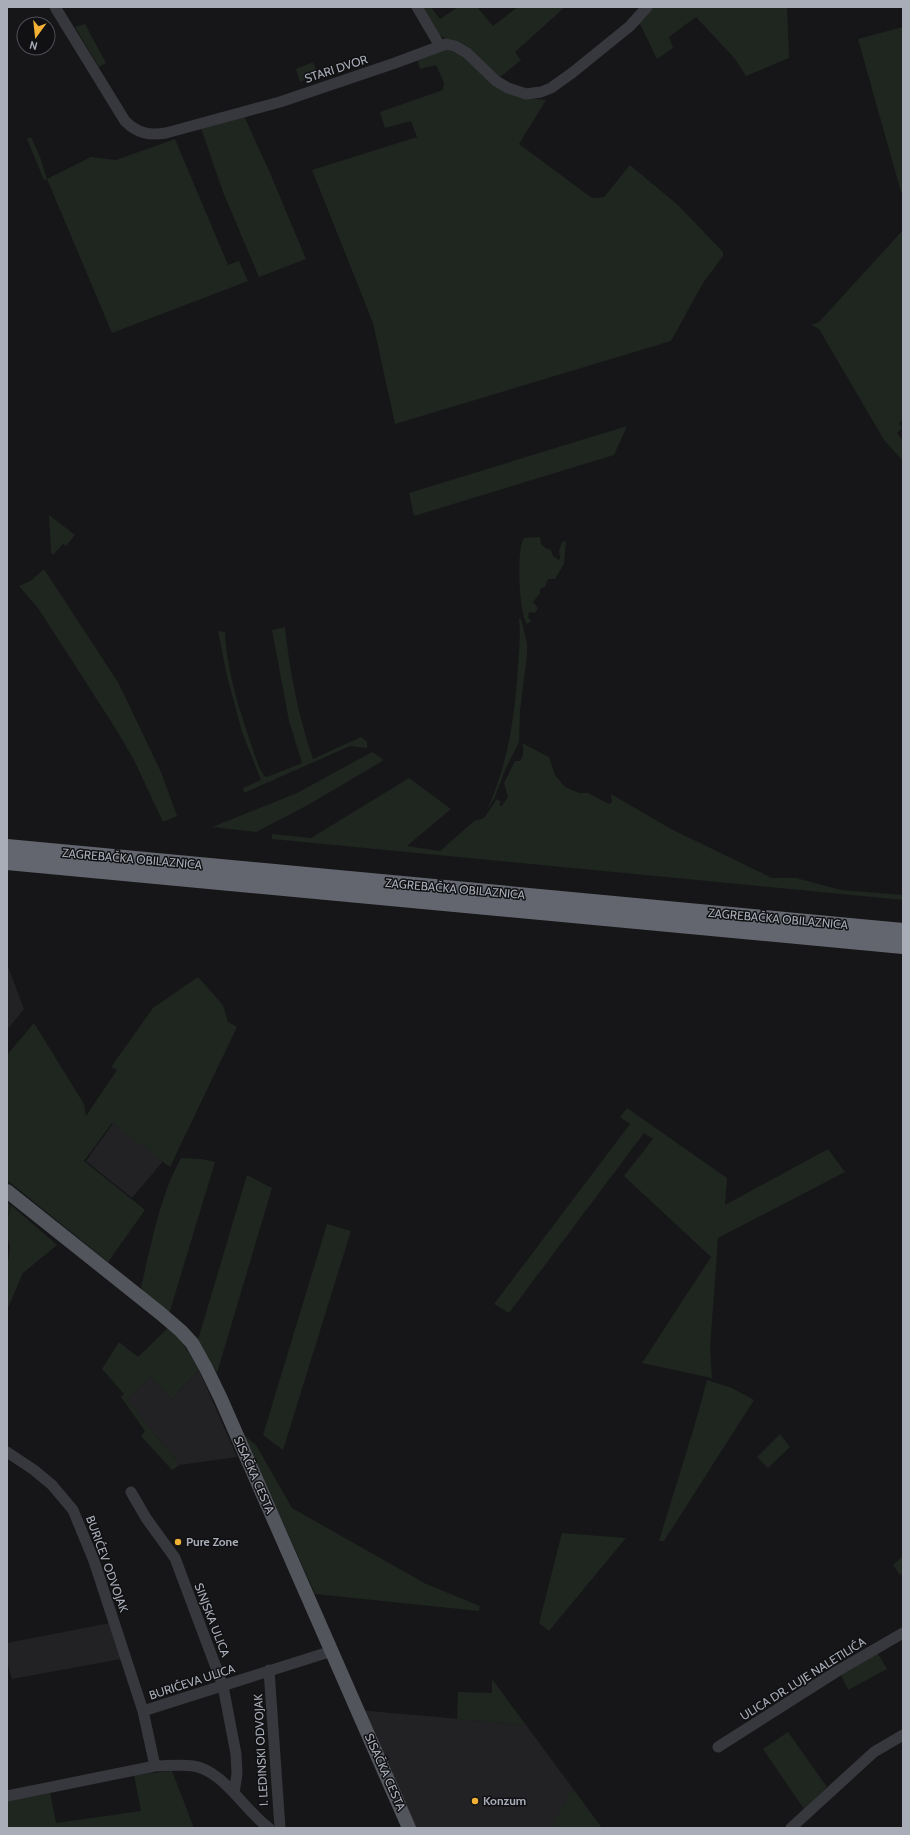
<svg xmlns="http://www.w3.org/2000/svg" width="910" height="1835" font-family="Cabin,sans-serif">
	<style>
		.built { fill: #222225 }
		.green { fill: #1e261f }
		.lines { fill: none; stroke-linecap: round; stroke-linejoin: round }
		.minor { stroke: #37383d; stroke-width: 11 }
		.major { stroke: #53555c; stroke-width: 14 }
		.highway { stroke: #63666e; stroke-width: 16 }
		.poi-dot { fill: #f2b134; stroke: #111113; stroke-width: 1.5 }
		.labels { text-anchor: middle; stroke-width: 3; stroke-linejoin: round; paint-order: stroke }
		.street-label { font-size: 12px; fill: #a8adb8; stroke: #111113 }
		.poi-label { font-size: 12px; font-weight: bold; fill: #a8adb8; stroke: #111113; text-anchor: start }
	</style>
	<rect width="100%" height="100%" fill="#161618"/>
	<!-- built -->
	<path class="built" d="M7 964 24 1009 7 1030Z
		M114 1122 164 1160 132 1198 86 1161Z
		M199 1370 237 1457 180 1465 127 1400 150 1377 172 1399Z
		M110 1623 121 1659 12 1679 7 1662V1643Z
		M358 1710 526 1725 574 1790 568 1794 564 1806 553 1828H409Z"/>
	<!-- green -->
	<path class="green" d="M421 7H431L440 19 458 7H477L493 26 518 7H565L515 52 521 60 498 79 457 43 440 36Z
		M652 7H787L789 58 746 76 735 59 696 17 669 37 673 48 657 59 639 22Z
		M85 24 106 63 99 67 75 27Z
		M903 27V193L901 192 858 39Z
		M449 47 529 98 546 100 519 144 592 198 604 197 630 165 679 206 723 252V256L703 283 671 341 395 424 373 323 312 170 417 137 411 121 385 128 380 112 443 90 444 83 436 65 420 69 417 59Z
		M313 62 318 74 300 82 296 69Z
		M244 116 270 173 306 259 259 277 223 192 201 128Z
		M31 137 40 157 47 179 91 157 116 160 175 139 228 265 239 261 248 281 112 333 47 179 44 180 27 139Z
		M903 230V418L899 424 902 428 897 433 903 441V461L884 440 819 329 811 325 819 322Z
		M627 426 614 455 414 516 409 493Z
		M49 515 75 535 66 546 63 544 53 555 51 552Z
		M540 537 541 544 545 548 551 550 553 556 559 560 560 558 559 551 562 542 566 541 564 564 555 579H548L545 587 540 589V593L533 602 538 608 535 613 529 612 528 617 531 621 527 624C519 613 516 548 524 538Z
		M44 569 119 684 161 772 177 816 163 822 134 760 114 726 40 611 19 586 32 580Z
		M519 619H521L527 643V655L520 711 519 742 506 768 494 799 487 810C508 765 515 715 518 666 519 650 521 635 519 619Z
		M285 627C290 674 298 714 313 759L361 737 367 742V748L350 746 244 793 243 788 261 780 242 732 227 676 218 631 225 632C227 678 244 723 259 767L264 776 267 777 302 763 289 721 272 630Z
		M522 743 549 757 555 775 565 787 579 793H588L609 804 612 802 611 794 671 829 772 878H796L841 890 903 895V900L272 839V834L311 838 409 778 451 809 407 846 440 851 474 821 484 818 497 799 501 802 499 805 502 806 508 797 504 783 515 761H520C524 756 524 749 522 743Z
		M372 752 384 760 308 805 256 832 212 827 297 793Z
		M198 977 223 1005 228 1022 237 1027 170 1167 112 1123 84 1161 145 1210 108 1262 7 1180V1055L34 1023 84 1104 86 1116 117 1070 111 1067 153 1008Z
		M627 1108 727 1178 725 1205 828 1149 845 1172 718 1238 710 1349 712 1378 642 1363 711 1257 624 1176 653 1139 644 1133 509 1313 494 1304 630 1124 620 1117Z
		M181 1158 201 1159 215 1162 169 1314 144 1294 141 1287C152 1243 159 1198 181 1158Z
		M247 1175 272 1188 217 1373 208 1357 197 1343Z
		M7 1202 10 1205 7 1223 11 1205 57 1245 23 1273 7 1310V1269L10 1247 7 1234Z
		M327 1224 351 1231 283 1450 263 1435Z
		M168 1328 181 1340 199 1370 172 1399 150 1377 127 1400 180 1465 172 1470 141 1436 145 1431 121 1397 124 1394 102 1369 119 1342 138 1357Z
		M707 1380 732 1388 754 1400 664 1541H659C675 1487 693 1435 707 1380Z
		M780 1434 790 1447 768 1468 757 1457Z
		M244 1435 256 1445 292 1508 426 1584 480 1606 479 1611 315 1594Z
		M562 1533 626 1538 549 1631 539 1623Z
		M903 1556V1573L900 1575 893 1565Z
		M877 1652 887 1669 848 1690 840 1673Z
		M492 1679 526 1725 457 1719 458 1692 492 1693Z
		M788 1732 827 1787 804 1809 763 1749Z
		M172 1771 194 1828H7V1800L50 1792 56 1823 141 1811 134 1775Z
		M574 1790 602 1828H553L561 1807 564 1806 568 1794Z"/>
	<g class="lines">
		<!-- minor -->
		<path class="minor" d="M55 7 125 121C137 133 149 136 166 133L280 102 395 63 446 44 455 46 467 53 496 81 508 88 526 94 541 92 551 88 572 73 630 26 647 7
			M417 7 440 46
			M7 1452 34 1470 52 1485 73 1510 94 1561 143 1711
			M131 1492 146 1518 175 1558 223 1686 236 1754 237 1774 234 1793
			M269 1670 280 1828
			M718 1747 839 1670 903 1633
			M155 1766C167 1766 181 1764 193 1766 223 1770 245 1811 269 1828
			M7 1796 155 1766 143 1711 332 1651
			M791 1828 874 1752 903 1735"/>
		<!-- major -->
		<path class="major" d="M7 1191 160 1313 181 1331 192 1343 206 1368 221 1399 409 1828"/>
		<!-- highway -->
		<path class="highway" d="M7 847 903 931
			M7 862 903 946"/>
	</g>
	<!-- markers -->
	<g class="poi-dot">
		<circle cx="178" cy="1542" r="4"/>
		<circle cx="475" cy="1801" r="4"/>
	</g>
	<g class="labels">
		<!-- street labels -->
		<g class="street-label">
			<text transform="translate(336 69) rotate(-18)" y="4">STARI DVOR</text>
			<text transform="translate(132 859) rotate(5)" y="4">ZAGREBAČKA OBILAZNICA</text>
			<text transform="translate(455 889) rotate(5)" y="4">ZAGREBAČKA OBILAZNICA</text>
			<text transform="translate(778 919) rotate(5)" y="4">ZAGREBAČKA OBILAZNICA</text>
			<text transform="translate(254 1475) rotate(66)" y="4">SISAČKA CESTA</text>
			<text transform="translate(107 1564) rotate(70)" y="4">BURIĆEV ODVOJAK</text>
			<text transform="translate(212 1620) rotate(69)" y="4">SINJSKA ULICA</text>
			<text transform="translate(803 1679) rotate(-32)" y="4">ULICA DR. LUJE NALETILIĆA</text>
			<text transform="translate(192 1682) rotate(-18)" y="4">BURIĆEVA ULICA</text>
			<text transform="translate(261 1750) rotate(-93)" y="4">I. LEDINSKI ODVOJAK</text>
			<text transform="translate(385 1772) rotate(66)" y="4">SISAČKA CESTA</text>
		</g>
		<!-- poi labels -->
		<g class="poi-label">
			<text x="186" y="1546">Pure Zone</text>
			<text x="483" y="1805">Konzum</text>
		</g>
	</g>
	<!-- border -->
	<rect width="910" height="1835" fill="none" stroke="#a8adb8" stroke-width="16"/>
	<!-- north arrow -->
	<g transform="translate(36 36) rotate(195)"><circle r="19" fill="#111113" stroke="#4d4f55"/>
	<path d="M0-3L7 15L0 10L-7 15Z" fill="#f2b134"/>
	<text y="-6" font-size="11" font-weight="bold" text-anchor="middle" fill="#a8adb8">N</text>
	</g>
</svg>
